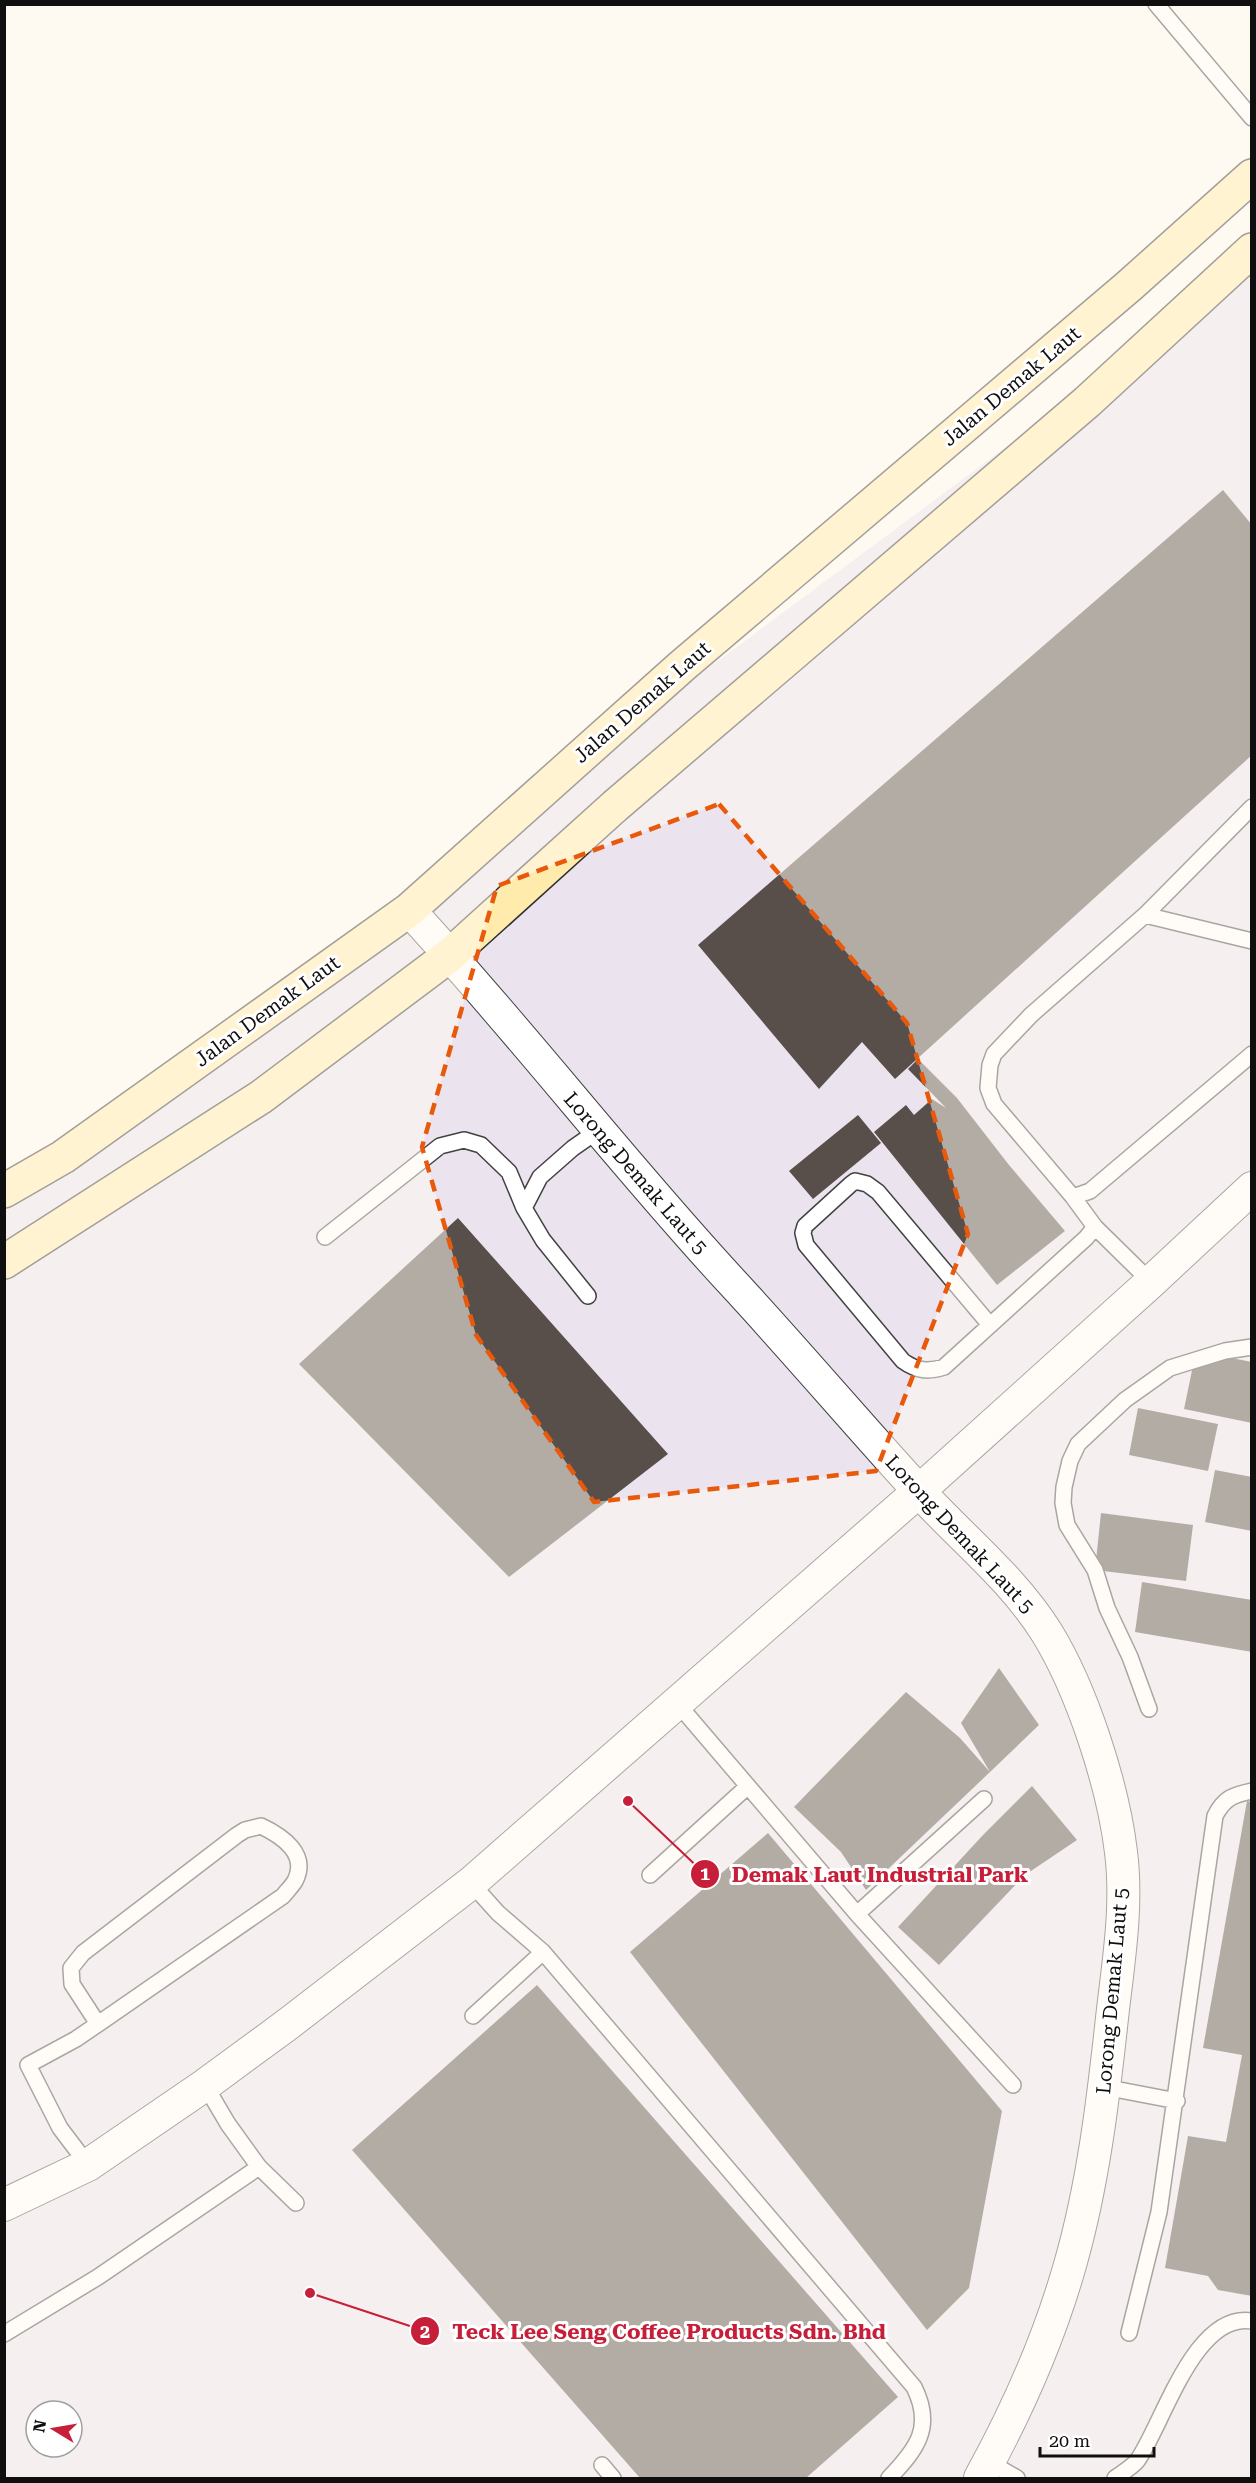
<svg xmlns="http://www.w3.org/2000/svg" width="1256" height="2483" font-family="'Roboto Serif',serif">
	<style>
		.industrial { fill: #ebe3ee; fill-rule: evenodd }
		.building { fill: #584e4a }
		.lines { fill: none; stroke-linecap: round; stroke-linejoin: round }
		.service-casing { stroke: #424242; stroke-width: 18 }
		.minor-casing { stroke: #424242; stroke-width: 34 }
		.secondary-casing { stroke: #313131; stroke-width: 36 }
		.service { stroke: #fff; stroke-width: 15 }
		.minor { stroke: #fff; stroke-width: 32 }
		.secondary { stroke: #ffecac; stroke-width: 33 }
		.marked { fill: none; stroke: #e8590c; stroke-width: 4.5; stroke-dasharray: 12 8; stroke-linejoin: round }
		.labels { text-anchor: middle; stroke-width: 6; stroke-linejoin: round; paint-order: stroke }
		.street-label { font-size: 20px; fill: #0f0f0f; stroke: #fff }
		.leader { fill: none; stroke: #c71e3a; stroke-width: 2 }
		.callout-dot { fill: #c71e3a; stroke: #fff; stroke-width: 2 }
		.mark-label { font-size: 18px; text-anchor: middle; font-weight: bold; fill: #fff }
		.callout-label { font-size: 21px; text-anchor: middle; font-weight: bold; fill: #c71e3a; stroke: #fff; stroke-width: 6; stroke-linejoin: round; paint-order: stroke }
	</style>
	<rect width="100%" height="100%" fill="#fffaf1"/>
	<!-- industrial -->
	<path class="industrial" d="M1251 265V2478H5L4 1191ZM36 2411H72V2447H36Z"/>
	<!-- building -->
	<path class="building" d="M1223 490 1252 525V755L895 1079 862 1042 819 1089 698 945Z
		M918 1059 957 1098 1009 1165 1065 1231 997 1285 874 1132 906 1105 914 1115 932 1099 946 1108 908 1069Z
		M858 1115 881 1143 813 1199 789 1171Z
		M458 1218 668 1454 509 1577 299 1364Z
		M1196 1351 1252 1362V1423L1184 1409Z
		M1138 1408 1218 1424 1208 1471 1129 1455Z
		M1215 1470 1252 1477V1531L1205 1522Z
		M1101 1513 1193 1525 1186 1581 1095 1570Z
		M1142 1582 1252 1600V1652L1135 1632Z
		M999 1668 1039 1725 990 1772 961 1723Z
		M906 1692 960 1738 990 1772 866 1890 841 1852 794 1807Z
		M1032 1786 1077 1840 1025 1875 939 1965 898 1927 983 1835Z
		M1247 1801 1252 1802V2296L1218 2290 1208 2276 1165 2268 1188 2136 1226 2142 1242 2055 1203 2048Z
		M768 1833 1002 2111 969 2288 927 2330 630 1952Z
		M537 1985 898 2397 806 2478H640L352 2150Z"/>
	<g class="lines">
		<!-- service casing -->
		<g class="service-casing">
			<path id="service" d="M1156 4 1252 118
				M1145 915 1252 941
				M1073 1197 1090 1191 1252 1054
				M1095 1227 1073 1197 994 1104 988 1088 990 1065 994 1054 1031 1015 1145 915 1252 807
				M325 1237 440 1146 464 1140 481 1145 509 1172 524 1208
				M588 1296 543 1240 524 1208 540 1177 573 1148 599 1130
				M990 1325 878 1192 867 1184 855 1181 851 1184 805 1226 803 1233 806 1245 903 1361C917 1371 928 1372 944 1367L1086 1238 1095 1227 1151 1282
				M677 1703 857 1914 1013 2085
				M1149 1709 1130 1657 1107 1608 1095 1570 1067 1525 1063 1503 1064 1487 1070 1461 1078 1444 1125 1400 1170 1368 1225 1351 1252 1347
				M261 1826C282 1836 309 1854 295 1881 292 1886 287 1891 283 1896L98 2024 72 1984 71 1968 83 1953 237 1835 245 1830Z
				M650 1875 748 1786
				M471 1883 498 1913 543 1952 914 2387C934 2427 917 2449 889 2478
				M857 1914 984 1799
				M473 2016 543 1952
				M1104 2087 1177 2101
				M88 2165 60 2128 28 2065 76 2039 98 2024
				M259 2167 296 2203
				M1129 2333 1159 2212 1215 1816C1224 1798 1233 1795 1252 1791
				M4 2334 98 2277 259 2167 228 2124 205 2085
				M989 2462 1017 2478
				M602 2465 613 2478
				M1115 2478C1122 2473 1132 2467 1137 2461 1162 2427 1194 2311 1252 2321"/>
		</g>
		<!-- minor casing -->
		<g class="minor-casing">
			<path id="minor" d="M409 910C520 1030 620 1161 731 1281 794 1349 854 1420 917 1489 960 1537 1013 1578 1047 1633 1082 1690 1113 1785 1121 1852 1128 1907 1118 1964 1112 2018 1103 2101 1093 2185 1070 2265 1049 2339 1017 2411 980 2478
				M4 2205 88 2165 205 2085 288 2024 471 1883 919 1491 1151 1282 1252 1188"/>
		</g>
		<!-- secondary casing -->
		<g class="secondary-casing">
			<path id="secondary" d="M4 1191 63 1157 409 910 682 666 1129 286 1252 176
				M4 1262 261 1097 450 955 615 806 1087 402 1252 250"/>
		</g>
		<!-- service -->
		<use href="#service" class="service"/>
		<!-- minor -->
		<use href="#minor" class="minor"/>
		<!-- secondary -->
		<use href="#secondary" class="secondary"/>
	</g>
	<!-- marked area -->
	<path d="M0 0H1256V2483H0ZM719 804 907 1023 968 1234 876 1471 594 1502 476 1335 422 1147 497 886Z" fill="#fffaf1" fill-opacity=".55" fill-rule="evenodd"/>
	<path class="marked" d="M719 804 907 1023 968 1234 876 1471 594 1502 476 1335 422 1147 497 886Z"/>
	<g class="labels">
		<!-- street labels -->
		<g class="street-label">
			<text transform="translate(1011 386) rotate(-40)" y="7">Jalan Demak Laut</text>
			<text transform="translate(642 702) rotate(-41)" y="7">Jalan Demak Laut</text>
			<text transform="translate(267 1011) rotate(-36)" y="7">Jalan Demak Laut</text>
			<text transform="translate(636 1173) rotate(49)" y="7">Lorong Demak Laut 5</text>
			<text transform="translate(960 1534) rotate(47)" y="7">Lorong Demak Laut 5</text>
			<text transform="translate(1112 1991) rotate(-85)" y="7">Lorong Demak Laut 5</text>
		</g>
	</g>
	<!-- callouts -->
	<path class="leader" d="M628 1801L705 1874M310 2293L425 2331"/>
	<g class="callout-dot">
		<circle cx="628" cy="1801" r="6"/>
		<circle cx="310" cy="2293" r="6"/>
		<circle cx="705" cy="1874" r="15"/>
		<circle cx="425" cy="2331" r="15"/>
	</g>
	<g class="mark-label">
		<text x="705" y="1880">1</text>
		<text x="425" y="2338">2</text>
	</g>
	<g class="callout-label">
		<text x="880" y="1882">Demak Laut Industrial Park</text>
		<text x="669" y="2339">Teck Lee Seng Coffee Products Sdn. Bhd</text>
	</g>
	<!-- border -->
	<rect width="1256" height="2483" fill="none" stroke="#0f0f0f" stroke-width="12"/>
	<!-- north arrow -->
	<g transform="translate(54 2429) rotate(281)"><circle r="28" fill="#ffffff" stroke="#9f9f9f" stroke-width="1.5"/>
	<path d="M0-4.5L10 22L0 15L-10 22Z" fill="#c71e3a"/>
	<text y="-9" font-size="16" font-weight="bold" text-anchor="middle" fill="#0f0f0f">N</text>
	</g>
	<!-- scale -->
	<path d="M1040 2447v9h114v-9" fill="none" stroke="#0f0f0f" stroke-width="3"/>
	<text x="1049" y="2447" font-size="18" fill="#0f0f0f" stroke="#ffffff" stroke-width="4.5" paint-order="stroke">20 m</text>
</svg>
